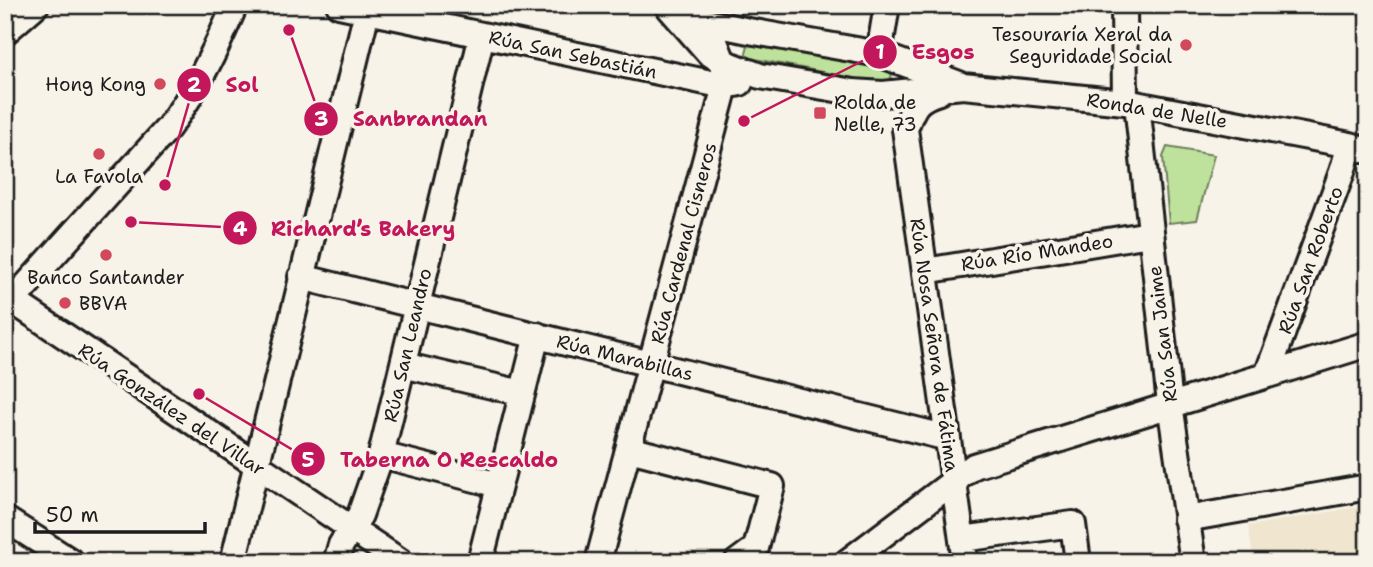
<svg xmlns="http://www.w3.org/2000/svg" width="1373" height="567" font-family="'Shantell Sans',sans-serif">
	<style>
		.built { fill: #f0e6cf }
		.grass { fill: #bee19b; stroke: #6d7e5c; stroke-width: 2 }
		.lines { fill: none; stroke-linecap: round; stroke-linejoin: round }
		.minor-casing { stroke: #1c1c1c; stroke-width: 30 }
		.minor { stroke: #f7f3e8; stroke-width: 24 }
		.poi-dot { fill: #d1495b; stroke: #f7f3e8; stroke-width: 2.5 }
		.labels { text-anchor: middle; stroke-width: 7; stroke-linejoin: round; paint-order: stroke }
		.poi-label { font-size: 19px; fill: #1c1c1c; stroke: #f7f3e8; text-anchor: end }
		.street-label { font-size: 19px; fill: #1c1c1c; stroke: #f7f3e8 }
		.leader { fill: none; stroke: #c2185b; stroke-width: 2.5 }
		.callout-dot { fill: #c2185b; stroke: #f7f3e8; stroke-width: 2.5 }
		.mark-label { font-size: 21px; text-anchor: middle; font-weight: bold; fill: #fff }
		.callout-label { font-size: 21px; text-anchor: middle; font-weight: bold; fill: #c2185b; stroke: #f7f3e8; stroke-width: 7; stroke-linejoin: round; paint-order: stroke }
	</style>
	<rect width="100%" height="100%" fill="#f7f3e8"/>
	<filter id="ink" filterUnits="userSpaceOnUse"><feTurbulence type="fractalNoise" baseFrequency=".0143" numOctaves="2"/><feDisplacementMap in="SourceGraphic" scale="14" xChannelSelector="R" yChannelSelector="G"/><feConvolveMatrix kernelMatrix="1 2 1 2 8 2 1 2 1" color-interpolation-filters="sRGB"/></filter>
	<g filter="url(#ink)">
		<!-- built -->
		<path class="built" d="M1368 505V562H1254L1248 526Z"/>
		<!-- grass -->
		<path class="grass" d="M748 45 893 69 889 85 745 57Z
			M1167 147 1214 155 1197 220 1169 223 1163 157Z"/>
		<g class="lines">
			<!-- minor casing -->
			<g class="minor-casing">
				<path id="minor" d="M339 5 725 86 740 83
					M667 5 709 53 723 62 760 76 853 92 883 94 963 86 1125 102 1350 145 1368 151
					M1124 5 1125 102
					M696 20 749 31 879 54 959 84
					M5 32 36 5
					M879 54 887 5
					M939 92C915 99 913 108 905 129L965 562
					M1137 104 1170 404 1193 562
					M925 271 1150 234
					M301 277 948 438
					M13 301 401 562
					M5 309 168 128C197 90 216 49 235 5
					M403 365 522 393
					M1267 375 1342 172 1350 145
					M629 449 772 486 756 548 737 562
					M381 455 499 485
					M5 519 72 562
					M1186 519 1368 487
					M962 539 1073 524 1078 562
					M233 562 367 11
					M336 562 341 545 360 515 381 455 482 35
					M480 562 537 335
					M598 562 725 86 723 62 708 24
					M847 562 974 466 1368 344"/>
			</g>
			<!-- minor -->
			<use href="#minor" class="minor"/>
		</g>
	</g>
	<!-- markers -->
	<g class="poi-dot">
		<circle cx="1186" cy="45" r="7"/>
		<circle cx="160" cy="84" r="7"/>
		<rect x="813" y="106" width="14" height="14" rx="3.5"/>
		<circle cx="99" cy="154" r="7"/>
		<circle cx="106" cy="255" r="7"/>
		<circle cx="65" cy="303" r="7"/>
	</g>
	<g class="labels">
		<!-- poi labels -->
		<g class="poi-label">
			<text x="1172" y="41">Tesouraría Xeral da<tspan x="1172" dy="22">Seguridade Social</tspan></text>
			<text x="146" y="91">Hong Kong</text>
			<text x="834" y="109" text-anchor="start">Rolda de<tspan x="834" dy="22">Nelle, 73</tspan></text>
			<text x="99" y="183" text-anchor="middle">La Favola</text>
			<text x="106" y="284" text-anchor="middle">Banco Santander</text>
			<text x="79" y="310" text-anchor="start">BBVA</text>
		</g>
		<!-- street labels -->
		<g class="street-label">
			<text transform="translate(573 54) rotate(12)" y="7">Rúa San Sebastián</text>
			<text transform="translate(1157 110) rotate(9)" y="7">Ronda de Nelle</text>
			<text transform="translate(683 243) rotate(-75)" y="7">Rúa Cardenal Cisneros</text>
			<text transform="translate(1037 252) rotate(-9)" y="7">Rúa Río Mandeo</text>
			<text transform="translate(1310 260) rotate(-70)" y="7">Rúa San Roberto</text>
			<text transform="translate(1162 334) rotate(-97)" y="7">Rúa San Jaime</text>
			<text transform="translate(407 345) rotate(-77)" y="7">Rúa San Leandro</text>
			<text transform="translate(935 345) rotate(82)" y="7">Rúa Nosa Señora de Fátima</text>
			<text transform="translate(625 357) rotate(14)" y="7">Rúa Marabillas</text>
			<text transform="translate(172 409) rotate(34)" y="7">Rúa González del Villar</text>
		</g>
	</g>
	<!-- callouts -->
	<path class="leader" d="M744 121L880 52M165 185L194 85M289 30L321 119M131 222L240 228M199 394L308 459"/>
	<g class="callout-dot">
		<circle cx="744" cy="121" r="7"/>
		<circle cx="165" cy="185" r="7"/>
		<circle cx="289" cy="30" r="7"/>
		<circle cx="131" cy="222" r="7"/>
		<circle cx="199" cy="394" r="7"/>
		<circle cx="880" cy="52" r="18"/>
		<circle cx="194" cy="85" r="18"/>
		<circle cx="321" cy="119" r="18"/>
		<circle cx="240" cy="228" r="18"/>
		<circle cx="308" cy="459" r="18"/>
	</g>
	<g class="mark-label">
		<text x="880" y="59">1</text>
		<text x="194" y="92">2</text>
		<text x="321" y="126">3</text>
		<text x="240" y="236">4</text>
		<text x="308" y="467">5</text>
	</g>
	<g class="callout-label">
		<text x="943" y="59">Esgos</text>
		<text x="242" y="92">Sol</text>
		<text x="420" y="126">Sanbrandan</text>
		<text x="363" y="236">Richard’s Bakery</text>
		<text x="449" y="467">Taberna O Rescaldo</text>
	</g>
	<!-- margin -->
	<rect width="1373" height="567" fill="none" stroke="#f7f3e8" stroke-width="28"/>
	<rect x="14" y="14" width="1345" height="539" fill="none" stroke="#1c1c1c" stroke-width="2.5" filter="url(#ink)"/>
	<!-- scale -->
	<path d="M35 522v10h170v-10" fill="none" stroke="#1c1c1c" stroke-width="3.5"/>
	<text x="46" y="522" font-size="21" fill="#1c1c1c" stroke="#f7f3e8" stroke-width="5" paint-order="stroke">50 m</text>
</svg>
